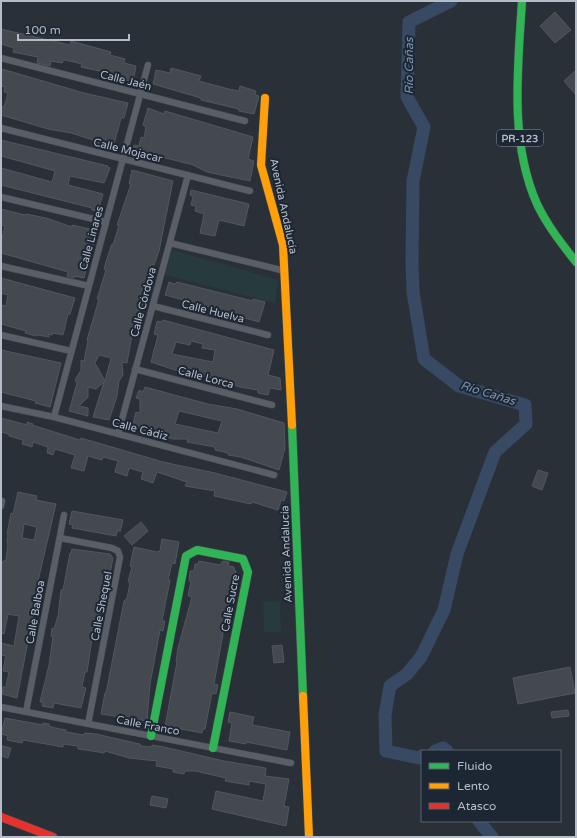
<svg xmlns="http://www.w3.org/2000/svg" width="577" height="838" font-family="'Varela Round',sans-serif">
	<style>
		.green { fill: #273a3e }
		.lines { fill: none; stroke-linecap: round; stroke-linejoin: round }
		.river { stroke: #384963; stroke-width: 13 }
		.building { fill: #444950; stroke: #52575f; fill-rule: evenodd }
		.street-casing { stroke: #484c53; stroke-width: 7 }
		.fast-casing { stroke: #484c53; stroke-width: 9 }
		.slow-casing { stroke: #484c53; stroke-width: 9 }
		.jam-casing { stroke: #484c53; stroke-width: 9 }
		.street { stroke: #5a5e66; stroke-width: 6 }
		.fast { stroke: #30b455; stroke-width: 8 }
		.slow { stroke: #ff9f0a; stroke-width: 8 }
		.jam { stroke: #e5322d; stroke-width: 8 }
		.labels { text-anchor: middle; stroke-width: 4; stroke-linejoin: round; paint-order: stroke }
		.shield { fill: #1d2633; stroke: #878f9c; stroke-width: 1 }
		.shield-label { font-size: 10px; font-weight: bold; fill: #b4bcc9 }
		.street-label { font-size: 11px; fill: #b4bcc9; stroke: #1d2633 }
		.water-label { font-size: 12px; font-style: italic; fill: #7c92b1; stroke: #1d2633 }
	</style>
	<rect width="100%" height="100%" fill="#2a3038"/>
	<!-- green -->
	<path class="green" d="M172 250 278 280 275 303 165 275Z
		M280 601 281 632H264L263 602Z"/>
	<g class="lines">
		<!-- river -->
		<path class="river" d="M435 751 443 748 447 751
			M422 756 419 758 386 751 385 715 390 686 407 674 421 657 444 610 457 554 495 452 526 424 525 405 459 386 424 359 413 292 412 261 413 181 424 127 407 97 409 22 451 1
			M479 821 492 837"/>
	</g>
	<!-- building -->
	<path class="building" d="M555 12 571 30 555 43 540 26Z
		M1 29 70 45 71 41 111 52 110 55 125 59 124 63 136 66 133 82 126 80 127 77 81 67 82 64 65 60 63 61 62 63 51 61 50 66 37 63 38 57 13 52 14 48 1 44Z
		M171 68 201 76 199 81 229 89 239 91 240 86 256 91 255 95 259 96 254 114 239 111V109L201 100V98L153 84 156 70 170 73Z
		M2 69 84 93 128 103 124 118H121L114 144 101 141V144L93 142V140L71 133 48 129 1 115V106L4 107 8 93 4 92 5 87 1 86Z
		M576 70V95L564 81Z
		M148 108 164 114 165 111 253 137 248 159 254 161 250 181 207 172 193 165 166 158 132 151 134 145 139 146 141 137 144 138 146 127 143 125Z
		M1 140 108 166 107 167 110 168 104 183 70 176 68 185 103 194 98 211 92 210V208L1 185V168L52 182 55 171 1 156Z
		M132 170 173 181 159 251 154 265 151 264 146 284 140 324 136 323 132 335 127 363 122 362 123 375 119 381 117 396 109 420 93 417 104 382 96 389 88 387V397L79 406 88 408V416L69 411 77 383 75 380 81 370V360L84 361 88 341 87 340 99 299H97L106 270 104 269 106 262 111 246 114 242 119 225H117L131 184H129ZM99 355 111 358 105 381 95 363Z
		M191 190 249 204 244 226 219 220 215 236 200 233 204 214 195 211 196 206 191 205 193 197 190 195Z
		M1 209 25 215 26 214 46 218 72 227V225L94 230 96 235 84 278 74 276V278L67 276 68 272 1 253V242L5 226 1 225Z
		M1 278 75 298 70 314H68L63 335 53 333 52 335 49 334V337L37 335 36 336 25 333 26 331 1 324V305L6 306 8 295 1 293Z
		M169 282 175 284 177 282 253 301V299L265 302 259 322 245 318 244 320 220 313 221 310 165 295Z
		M163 320 274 350 268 375 280 378 281 390 270 388 268 395 258 393V390L240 387 204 376 175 370 151 362 158 335 154 334 157 321 161 322ZM191 341 203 344 202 348 215 350 213 362 172 354 176 342 190 345Z
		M1 350 61 363 50 407 35 403 36 401 1 392Z
		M145 387 208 404 237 409 284 423 285 448 279 470 241 457 228 455V453L215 450V447L187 442 188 439H173L132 427 136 412 140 413V399L136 398 139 390 143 392ZM179 411 222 421 218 433 175 424Z
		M1 418 27 425V422L33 424 32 425 80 440 81 438 163 462 215 473 287 492 284 501 281 500 278 510 252 502 251 504 214 496 215 491 185 486 187 482 157 472 153 483 141 479 143 472 129 468 127 476 115 472 118 461 103 457 102 460 88 456 84 471 71 468 75 455 55 449 53 455 47 453 48 447 33 442 32 447 22 444 23 440 9 436V434L1 432Z
		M538 470 548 473 542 490 532 486Z
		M18 492 37 496 36 500 56 504 38 581H39L36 600 17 698 2 694 3 687H6L9 672 3 671 6 656 1 655V643L14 646 19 616 8 614 4 634 1 633V567L2 562 6 560 8 543H7L8 535 7 534 11 513 13 514ZM24 524 37 527 34 540 22 538Z
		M72 511 123 520 120 532 118 529 116 536 72 528 73 525 69 524Z
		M141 522 148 531 132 545 124 536Z
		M162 539 179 542 175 564 172 563 168 580H170L162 621H165L163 631 160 630 150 684 147 721 101 714 105 693H106L124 601 127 598 130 583 128 582 132 567 130 566 134 547 157 552 160 551Z
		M72 549 110 554 113 558 109 579 105 578 102 596H104L101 618 98 617 95 632H93L87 672H85L82 687 86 688 81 708 54 703 53 708 42 706 43 702H40L49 665 53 637 51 636 52 628 54 629 58 616 61 590H63L70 553H71Z
		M199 561 220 565 223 561 229 562 228 566 234 567V570L236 571 235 581H238L237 589 232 588 226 617 214 684 218 685 216 694 212 693 205 729H203L202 733 165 726 177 662H176L178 648 192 597 188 596 191 581H189L190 571H194L195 564H198Z
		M282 645 284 662 274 663 272 646Z
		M570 667 575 693 518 704 513 678Z
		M568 710 569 716 552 718 551 712Z
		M230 712 254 717 252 725 290 732 287 750 246 742V744L229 741 232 723 228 722Z
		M5 718 43 725V723L49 724V726L55 728 66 730V732L84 735 85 733 96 734 140 744V746L152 747V745L164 747 224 761 266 768 265 776 289 779 284 806 289 807 286 826 212 809 216 791 263 801 266 784 249 781V785L225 781 226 778 195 771H185L184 774 173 772V769L156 766 157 761 129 758 105 751 104 753 86 750 78 749V746L63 744V747L23 740 22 743 7 740 8 736 1 734Z
		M2 746 11 748 8 758 1 756Z
		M152 796 168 799 166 808 150 805Z"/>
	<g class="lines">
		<!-- street casing -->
		<g class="street-casing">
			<path id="street" d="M1 58 245 121
				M1 128 250 191
				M1 197 106 222
				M170 243 285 271
				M1 266 89 286
				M153 306 268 335
				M1 335 71 351
				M135 369 272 405
				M1 406 54 417 274 475
				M54 417 148 65
				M118 434 188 175
				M1 506 2 501
				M60 538 112 548 118 551 120 557 88 724
				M1 707 291 763
				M26 712 64 515"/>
		</g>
		<!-- fast casing -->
		<g class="fast-casing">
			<path id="fast" d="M522 1C518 67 509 141 537 204 547 225 561 243 576 262
				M292 425 303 696
				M151 736 186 556 197 550 243 559 248 572 213 748"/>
		</g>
		<!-- slow casing -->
		<g class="slow-casing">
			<path id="slow" d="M265 98 261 165 283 245 292 425
				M303 696 309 837"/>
		</g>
		<!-- jam casing -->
		<g class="jam-casing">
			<path id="jam" d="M1 817 53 837"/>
		</g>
		<!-- street -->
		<use href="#street" class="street"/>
		<!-- fast -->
		<use href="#fast" class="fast"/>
		<!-- slow -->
		<use href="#slow" class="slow"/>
		<!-- jam -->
		<use href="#jam" class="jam"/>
	</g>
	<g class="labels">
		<!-- shield labels -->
		<rect class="shield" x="497" y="130" width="46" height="16" rx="3"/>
		<g class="shield-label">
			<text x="520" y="142">PR-123</text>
		</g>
		<!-- street labels -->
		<g class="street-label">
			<text transform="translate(126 80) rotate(14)" y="4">Calle Jaén</text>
			<text transform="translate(128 150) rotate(14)" y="4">Calle Mojacar</text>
			<text transform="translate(284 206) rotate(78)" y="4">Avenida Andalucía</text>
			<text transform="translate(91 238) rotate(-75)" y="4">Calle Linares</text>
			<text transform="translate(143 302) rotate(-75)" y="4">Calle Córdova</text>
			<text transform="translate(213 311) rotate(14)" y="4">Calle Huelva</text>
			<text transform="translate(206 377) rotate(15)" y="4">Calle Lorca</text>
			<text transform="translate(140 429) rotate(15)" y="4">Calle Cádiz</text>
			<text transform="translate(286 554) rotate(-92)" y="4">Avenida Andalucía</text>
			<text transform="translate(230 603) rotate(-79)" y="4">Calle Sucre</text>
			<text transform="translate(101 606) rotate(-79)" y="4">Calle Shequel</text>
			<text transform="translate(35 612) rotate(-80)" y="4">Calle Balboa</text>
			<text transform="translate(148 725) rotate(11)" y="4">Calle Franco</text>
		</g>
		<!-- water labels -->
		<g class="water-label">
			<text transform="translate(409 66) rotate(-90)" y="4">Río Cañas</text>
			<text transform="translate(488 393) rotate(17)" y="4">Río Cañas</text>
		</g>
	</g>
	<!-- border -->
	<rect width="577" height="838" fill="none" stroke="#b4bcc9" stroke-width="4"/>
	<!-- legend -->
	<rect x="421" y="750" width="140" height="72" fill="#1d2633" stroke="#59626f"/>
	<rect x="429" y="763" width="20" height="6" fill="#30b455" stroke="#59626f"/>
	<text x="457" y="770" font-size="12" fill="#b4bcc9">Fluido</text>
	<rect x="429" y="783" width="20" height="6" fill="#ff9f0a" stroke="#59626f"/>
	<text x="457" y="790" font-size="12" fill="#b4bcc9">Lento</text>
	<rect x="429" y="803" width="20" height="6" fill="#e5322d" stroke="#59626f"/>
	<text x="457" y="810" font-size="12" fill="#b4bcc9">Atasco</text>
	<!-- scale -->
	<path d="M18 34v6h111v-6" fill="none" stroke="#b4bcc9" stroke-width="2"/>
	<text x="24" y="34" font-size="12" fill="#b4bcc9" stroke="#1d2633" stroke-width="3" paint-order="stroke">100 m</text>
</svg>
